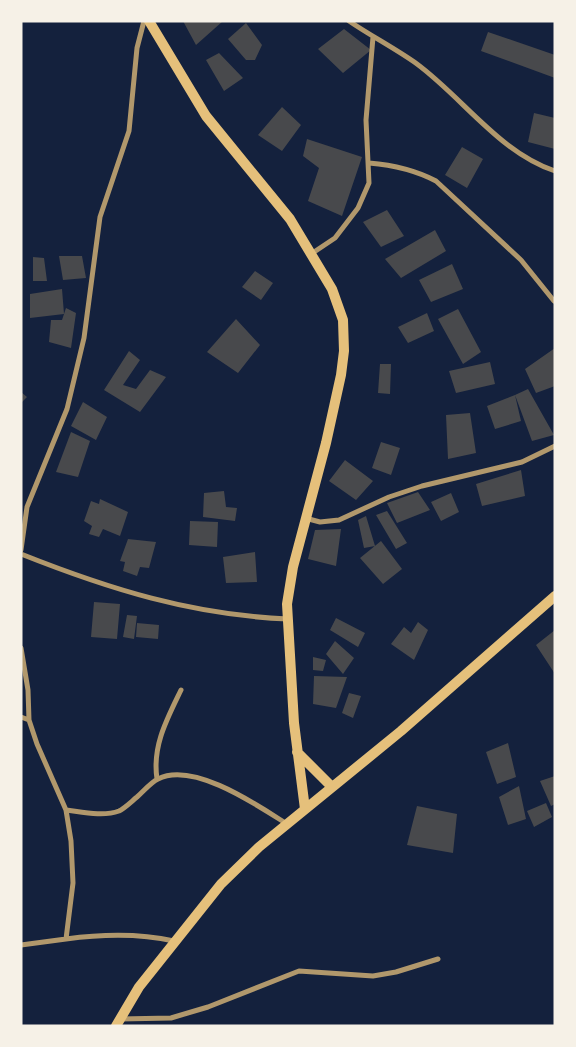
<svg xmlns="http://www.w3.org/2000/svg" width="576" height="1047" font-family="'Exo 2',sans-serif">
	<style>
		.building { fill: #48494c }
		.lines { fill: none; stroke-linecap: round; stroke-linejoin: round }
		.minor { stroke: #b1986c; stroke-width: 5 }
		.secondary { stroke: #e5c07b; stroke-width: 10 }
	</style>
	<rect width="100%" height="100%" fill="#14213d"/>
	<!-- building -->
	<path class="building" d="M183 21H223L196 45Z
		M246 23 262 45 255 60H246L228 39Z
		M344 29 371 50 343 73 318 49Z
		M488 32 555 55V78L481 51Z
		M219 53 243 78 224 91 206 60Z
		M282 107 301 125 282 151 258 135Z
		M534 113 555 118V149L528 142Z
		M307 139 362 157 342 216 308 201 319 168 303 156Z
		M462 147 483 159 467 188 445 175Z
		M387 210 404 236 381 247 363 222Z
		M435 230 446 251 401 278 385 259Z
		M59 256H82L86 278 63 280Z
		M33 257 44 258 47 281H33Z
		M452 264 463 289 431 302 419 280Z
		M255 271 273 283 261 300 242 287Z
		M62 289 64 314 30 318V294Z
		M66 308 76 313 71 348 49 342 51 320H62Z
		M458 309 481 352 463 364 438 319Z
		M427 313 434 331 408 343 398 327Z
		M236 319 260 345 238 373 207 352Z
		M555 348V386L536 393 525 369Z
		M129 351 140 360 123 385 136 389 150 370 166 377 140 412 104 390Z
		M490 362 495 384 456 393 449 371Z
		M380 364H391L390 394 378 393Z
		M528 389 554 435 532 441 515 395 521 421 495 429 487 406 515 395Z
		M21 392 27 397 21 403Z
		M83 402 107 417 96 440 71 426Z
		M470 413 476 453 448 459 446 415Z
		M71 432 90 441 78 477 56 472Z
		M381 442 400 448 391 475 372 468Z
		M345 460 373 481 356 500 329 481Z
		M521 470 525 496 482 506 476 484Z
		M224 491 226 507 237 508 235 521 203 517 204 493Z
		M418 492 430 510 397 523 387 503Z
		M451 493 459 512 441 521 431 502Z
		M100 499 128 512 120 536 103 529 99 537 89 534 92 526 84 521 91 501 99 504Z
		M387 511 407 543 396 549 376 515Z
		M366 516 375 546 364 548 358 520Z
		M190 521 218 522 217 547 189 545Z
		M341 529 336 566 308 559 315 530Z
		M128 539 156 542 149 568 140 567 137 576 123 571 125 562 120 561Z
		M381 541 402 569 383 584 360 558Z
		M255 552 257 582 226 583 223 557Z
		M94 602 120 604 117 639 91 637Z
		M127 615 137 616 134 639 123 637Z
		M336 618 365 633 358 647 330 630Z
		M418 622 428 630 414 660 391 644 404 627 411 633Z
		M137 623 159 625 158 639 136 637Z
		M555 630V674L536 645Z
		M335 641 354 658 343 674 326 654Z
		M313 657 326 660 323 671 313 670Z
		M314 676 347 677 336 708 313 704Z
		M349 693 361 696 353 718 342 713Z
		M508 743 516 777 497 784 486 752Z
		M555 776V804L551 806 540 781Z
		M519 786 526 819 508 825 499 797Z
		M546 803 552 817 534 827 527 811Z
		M417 806 457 814 453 853 407 845Z"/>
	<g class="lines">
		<!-- minor -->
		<path class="minor" d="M349 21C371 36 396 49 417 64 463 98 499 152 555 171
			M369 163C393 165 415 170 436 181L521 260 554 301
			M311 254 335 238 358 208 369 183 366 120 373 37
			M305 518 320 522 339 520 389 497 422 486 522 462 555 446
			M21 550 27 507 67 409 84 338 100 217 129 131 137 48 144 21
			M21 554C109 589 192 615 288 619
			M21 648 28 690 29 720 37 744 66 810 71 841 73 883 66 939C103 934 138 933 174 941
			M21 717 29 720
			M157 779C152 746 167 719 181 690
			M66 810C82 812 103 817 119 811 125 808 132 801 137 797 144 791 150 783 158 779 193 761 257 805 287 824
			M21 945 66 939
			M120 1019 171 1018 208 1007 299 971 373 976 396 972 438 959"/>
		<!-- secondary -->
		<path class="secondary" d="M149 21 206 116 290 219 332 289 343 320 344 351 341 375 326 443 293 567 287 604 294 723 305 809
			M297 752 332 787
			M116 1026 139 987 221 884 259 847 401 731 555 596"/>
	</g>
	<!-- border -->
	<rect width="576" height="1047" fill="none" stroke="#f6f1e7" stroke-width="45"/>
</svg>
